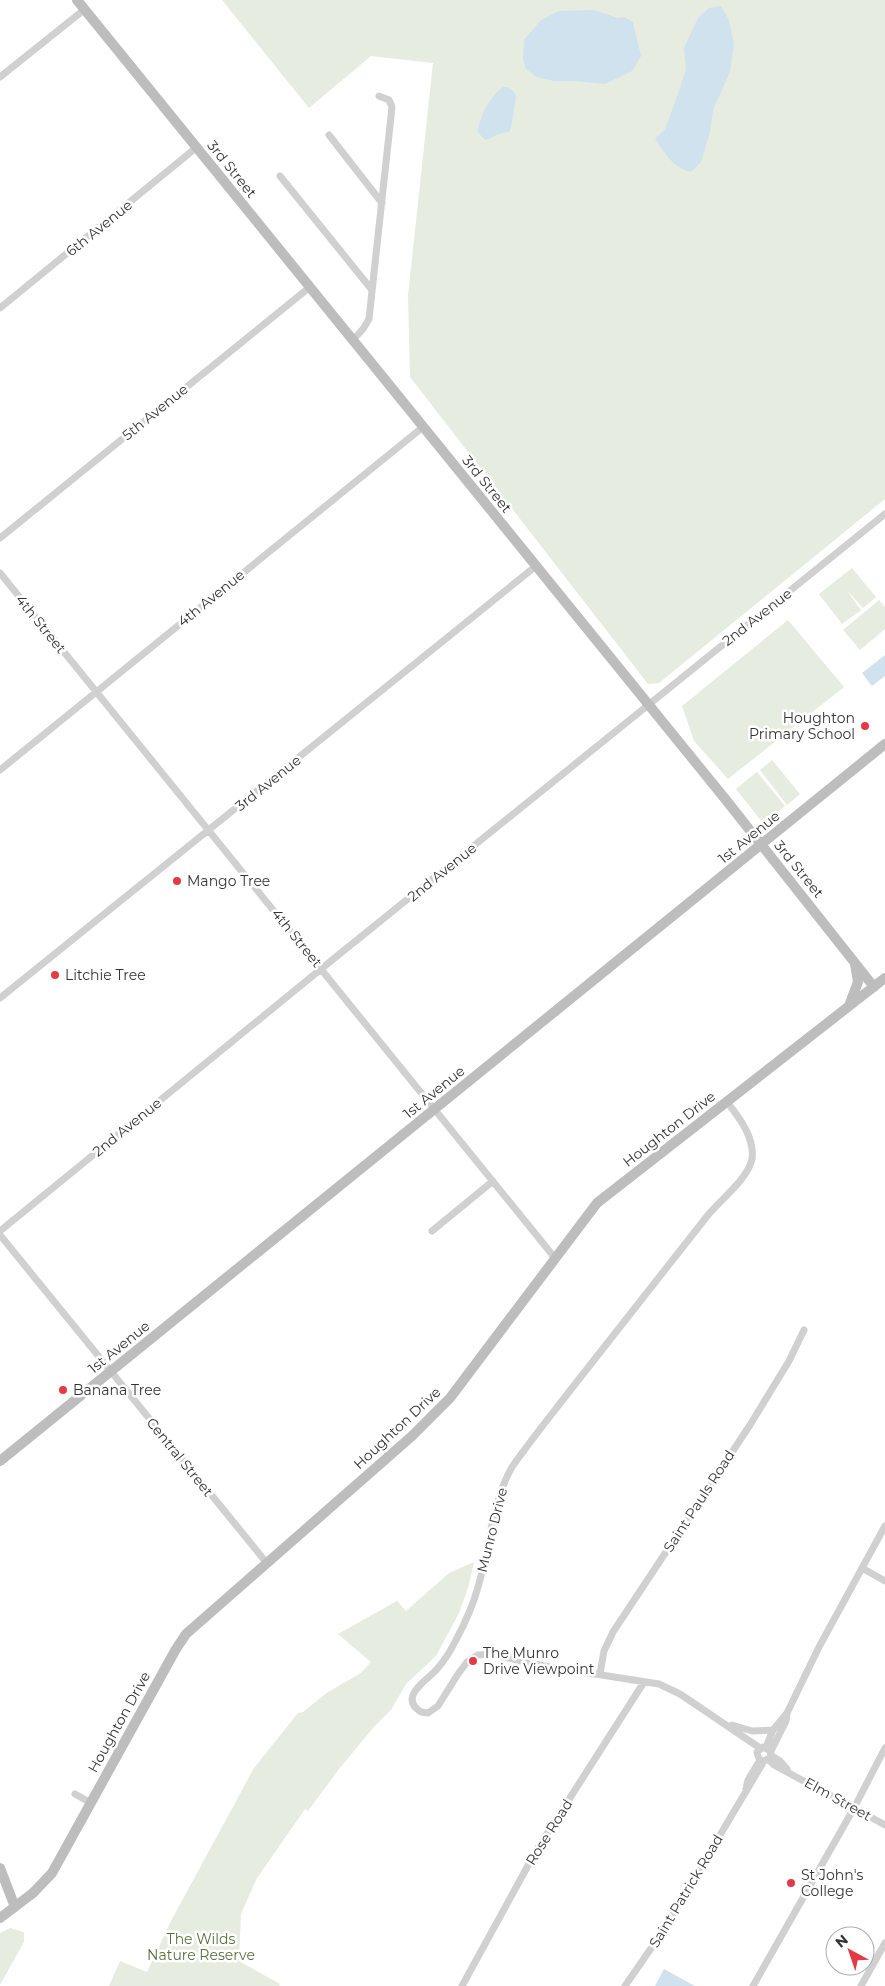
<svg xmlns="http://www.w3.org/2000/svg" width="885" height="1986" font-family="Montserrat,sans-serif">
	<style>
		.green { fill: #e6ecdf }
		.water { fill: #cfe2ee }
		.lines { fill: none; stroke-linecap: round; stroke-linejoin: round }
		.street { stroke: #d0d0d0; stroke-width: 7 }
		.secondary { stroke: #bdbdbd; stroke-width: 10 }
		.poi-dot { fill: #e63946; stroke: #fff; stroke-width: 2 }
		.labels { text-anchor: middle; stroke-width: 5; stroke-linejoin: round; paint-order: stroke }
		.street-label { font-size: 14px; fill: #333; stroke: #fff }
		.poi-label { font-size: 14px; fill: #333; stroke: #fff; text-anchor: start }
		.park-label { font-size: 14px; fill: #56703f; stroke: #fff }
	</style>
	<rect width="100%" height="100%" fill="#fff"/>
	<!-- green -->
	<path class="green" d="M222 0H885V499L659 683 648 684 410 377 408 296 433 63 371 56 309 108Z
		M852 568 876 597 863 608 846 589 861 610 842 624 819 594Z
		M879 600 885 607V629L860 650 843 630Z
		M788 620 844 687 728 779 694 741 682 706Z
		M772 760 800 794 787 805 760 770Z
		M757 772 785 806 763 823 736 789Z
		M474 1562 468 1588 459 1613 436 1656 406 1684 391 1710 373 1728 339 1769 308 1811 305 1809 257 1878 248 1898 241 1914 239 1961 280 1984 279 1986H109L120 1961 147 1972 171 1921 254 1768 298 1713 303 1712 328 1692 361 1673 371 1662 338 1634 397 1601 406 1611 449 1573Z
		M10 1928 24 1932V1942L0 1985V1933Z"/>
	<!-- water -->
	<path class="water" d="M721 6 729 20 734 44 730 72 713 110 710 132 701 162 691 172C673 168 665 153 655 139L665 129 679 91 686 69 684 48 698 18 709 8Z
		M594 10 618 18 624 17 633 22 641 56 632 71 605 84 574 81H554L537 77 526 69 523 59 524 40 541 20 559 11Z
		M503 87H507L514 92 516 97 511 128 509 132C500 132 493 138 485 140L477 131C482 113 488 99 503 87Z
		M885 655V676L872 686 862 673Z
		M664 1969 695 1986H655Z"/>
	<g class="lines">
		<!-- street -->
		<path class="street" d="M0 77 85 9
			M329 135 382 203
			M280 176 372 290
			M0 308 197 147
			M353 340 363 329 369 319 392 107 389 100 379 96
			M0 538 310 287
			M0 573 555 1258
			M0 770 423 427
			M0 998 536 566
			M727 1102C739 1117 755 1138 752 1159 748 1179 720 1200 708 1215 662 1273 617 1331 572 1388 552 1414 531 1440 512 1467 491 1504 490 1547 478 1587 473 1606 465 1623 456 1640 451 1650 445 1660 437 1669 428 1680 397 1697 421 1712L428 1713 438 1706 458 1674 467 1662 478 1655 491 1654 544 1666 659 1684 680 1694 760 1748
			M0 1231 321 969 885 514
			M432 1231 493 1181
			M0 1235 266 1562
			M862 1568 885 1581
			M600 1674 604 1651 613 1632 750 1425 789 1361 804 1330
			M732 1725 752 1731 773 1730
			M766 1747 773 1730 787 1713
			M771 1751 763 1747 757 1752C758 1758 759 1760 764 1761L770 1758 771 1751 786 1721 787 1713 819 1647 885 1526
			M772 1756 780 1761 787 1769
			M769 1760 774 1765 885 1825
			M746 1789 748 1780 760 1760
			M75 1794 91 1803
			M462 1986 536 1851 644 1682
			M625 1986 663 1931 764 1761
			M753 1986 854 1808 885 1748
			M861 1986 885 1943"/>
		<!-- secondary -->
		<path class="secondary" d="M77 0 726 800 874 987
			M850 1003 858 982 855 964
			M0 1461 885 744
			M0 1868 15 1907
			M0 1918 33 1893 52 1873 176 1649 186 1634 412 1436 450 1398 597 1203 885 978"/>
	</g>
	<!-- markers -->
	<g class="poi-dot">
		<circle cx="865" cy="726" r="5"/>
		<circle cx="177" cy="881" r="5"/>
		<circle cx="55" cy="975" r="5"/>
		<circle cx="63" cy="1390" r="5"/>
		<circle cx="473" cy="1661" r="5"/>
		<circle cx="791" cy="1883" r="5"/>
	</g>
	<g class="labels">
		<!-- street labels -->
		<g class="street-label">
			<text transform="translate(232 169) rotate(51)" y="5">3rd Street</text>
			<text transform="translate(99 228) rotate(-39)" y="5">6th Avenue</text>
			<text transform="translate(155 412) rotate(-39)" y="5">5th Avenue</text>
			<text transform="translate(487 484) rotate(51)" y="5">3rd Street</text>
			<text transform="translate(211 598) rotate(-39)" y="5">4th Avenue</text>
			<text transform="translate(757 617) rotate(-38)" y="5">2nd Avenue</text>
			<text transform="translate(41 624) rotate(51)" y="5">4th Street</text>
			<text transform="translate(268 783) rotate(-39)" y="5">3rd Avenue</text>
			<text transform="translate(749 837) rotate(-39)" y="5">1st Avenue</text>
			<text transform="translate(799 869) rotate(51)" y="5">3rd Street</text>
			<text transform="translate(442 872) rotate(-39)" y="5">2nd Avenue</text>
			<text transform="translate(297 938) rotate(51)" y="5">4th Street</text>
			<text transform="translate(434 1092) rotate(-39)" y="5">1st Avenue</text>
			<text transform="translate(127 1127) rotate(-39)" y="5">2nd Avenue</text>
			<text transform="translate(669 1129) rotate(-38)" y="5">Houghton Drive</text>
			<text transform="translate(119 1347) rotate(-39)" y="5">1st Avenue</text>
			<text transform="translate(397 1428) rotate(-43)" y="5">Houghton Drive</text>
			<text transform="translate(180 1457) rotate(51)" y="5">Central Street</text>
			<text transform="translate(699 1501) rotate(-57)" y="5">Saint Pauls Road</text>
			<text transform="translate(492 1530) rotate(-76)" y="5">Munro Drive</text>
			<text transform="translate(119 1722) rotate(-61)" y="5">Houghton Drive</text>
			<text transform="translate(838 1799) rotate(29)" y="5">Elm Street</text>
			<text transform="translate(549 1832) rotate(-58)" y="5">Rose Road</text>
			<text transform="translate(686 1891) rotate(-59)" y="5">Saint Patrick Road</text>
		</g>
		<!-- poi labels -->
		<g class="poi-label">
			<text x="855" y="723" text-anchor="end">Houghton<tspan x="855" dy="16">Primary School</tspan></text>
			<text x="187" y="886">Mango Tree</text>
			<text x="65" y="980">Litchie Tree</text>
			<text x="73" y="1395">Banana Tree</text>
			<text x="483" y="1658">The Munro<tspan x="483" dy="16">Drive Viewpoint</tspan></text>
			<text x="801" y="1880">St John's<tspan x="801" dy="16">College</tspan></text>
		</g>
		<!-- park labels -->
		<g class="park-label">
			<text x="201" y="1944">The Wilds<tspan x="201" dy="16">Nature Reserve</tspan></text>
		</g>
	</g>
	<!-- north arrow -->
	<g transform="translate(850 1951) rotate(320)"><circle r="24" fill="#ffffff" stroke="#adadad"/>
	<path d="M0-4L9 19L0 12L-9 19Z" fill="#e63946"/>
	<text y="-8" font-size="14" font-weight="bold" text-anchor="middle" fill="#333333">N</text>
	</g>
</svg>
